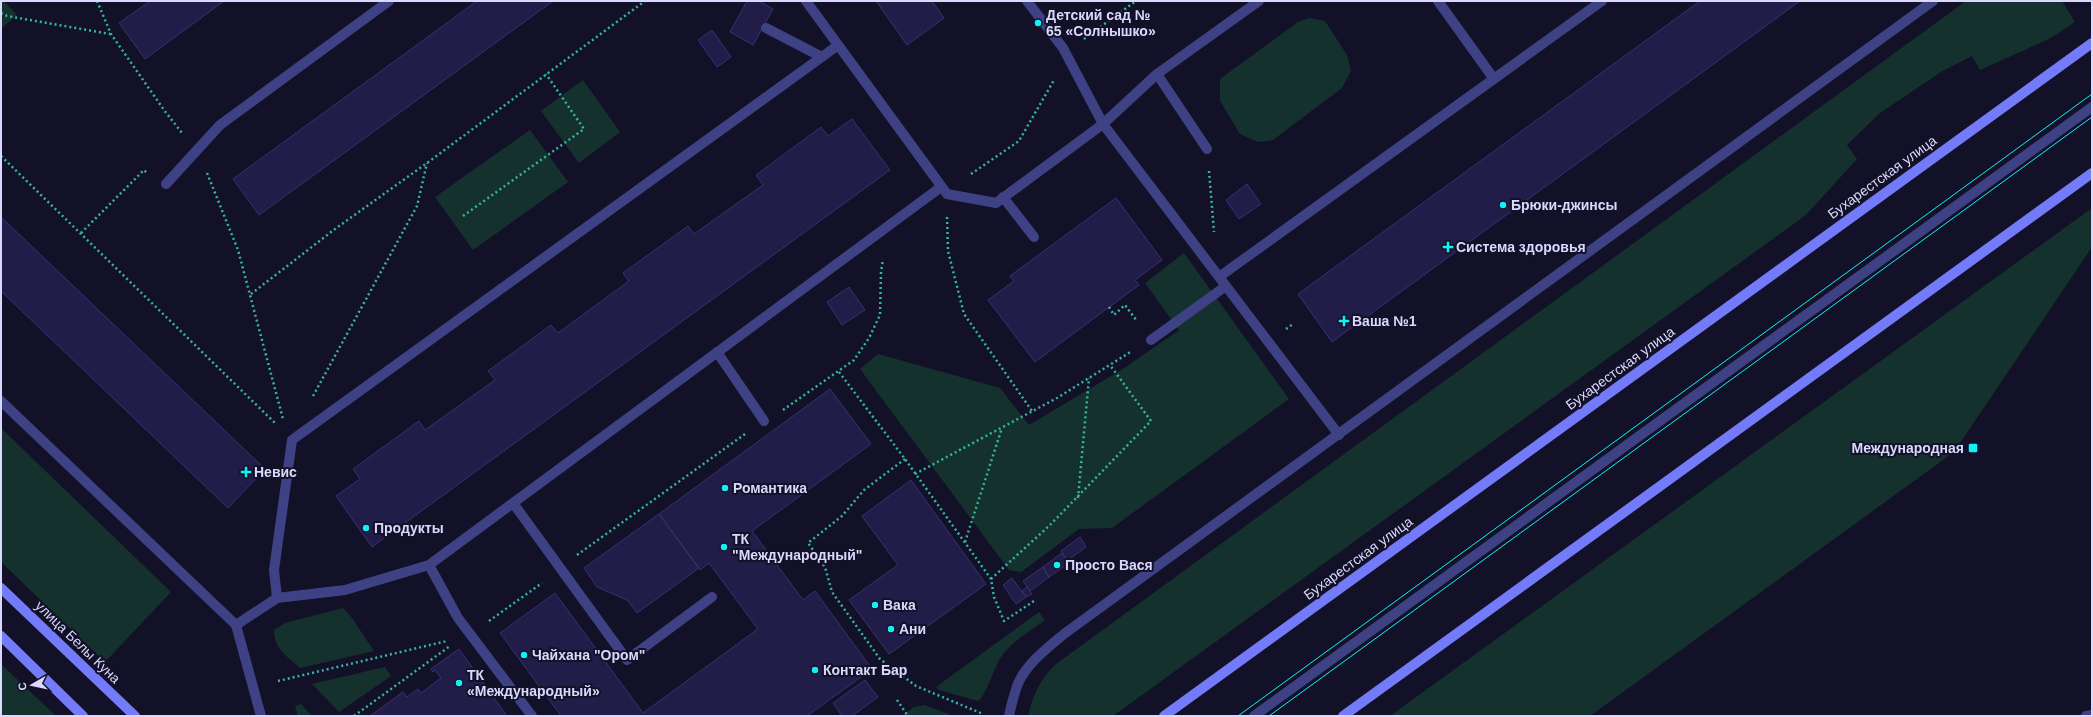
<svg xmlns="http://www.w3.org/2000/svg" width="2093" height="717" font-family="Helvetica,sans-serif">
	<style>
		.green { fill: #14312e }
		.building { fill: #221d48; stroke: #383073 }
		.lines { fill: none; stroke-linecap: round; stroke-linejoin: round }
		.path { stroke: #34b6a3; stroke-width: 2.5; stroke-dasharray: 2 3; stroke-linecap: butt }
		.lane { stroke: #3e4184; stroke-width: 10 }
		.street { stroke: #3e4184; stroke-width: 10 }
		.secondary { stroke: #737bfa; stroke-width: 10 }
		.tram { stroke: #0cf2f6; stroke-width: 1 }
		.poi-dot { fill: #0cf2f6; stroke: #131127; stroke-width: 1.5 }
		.labels { text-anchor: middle; stroke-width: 4; stroke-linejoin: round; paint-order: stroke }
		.poi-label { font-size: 14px; font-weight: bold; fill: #dad8fe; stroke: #131127; text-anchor: start }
		.street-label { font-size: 14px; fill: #dad8fe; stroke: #131127 }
	</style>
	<rect width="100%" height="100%" fill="#131127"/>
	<!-- green -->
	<path class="green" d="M1 1H4L17 15 1 29Z
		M1966 1H2062L2075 22 2051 38 1980 70 1972 56 1941 72 1880 113 1847 145 1857 159 1806 215 1113 716H1028C1033 695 1040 679 1056 664Z
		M1309 18 1325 21 1347 55 1351 71 1342 88 1273 140 1258 142 1240 134 1220 101V79L1298 22Z
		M583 80 620 132 579 163 541 111Z
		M530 130 568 182 473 250 435 197Z
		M2092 208V247L1954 452 1590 716H1390Z
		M1184 253 1289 399 1112 528 1079 529 1021 572 1009 570 860 369 878 354 1000 388 1029 425 1123 369 1179 330 1145 283Z
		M1 428 171 592 105 662 1 562Z
		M343 608 352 618 374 651 300 668C287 656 274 649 274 630L285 623Z
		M1039 612 1045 620C1032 630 1014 640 1004 653 994 665 988 693 978 701L939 690 936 687Z
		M1 664 56 716H1Z
		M385 667 391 676 339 712 312 684Z
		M301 704 312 716H298L295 706Z
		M924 705 954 716H902L914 707Z"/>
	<!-- building -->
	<path class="building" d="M150 1H224L145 59 119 23Z
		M477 1H553L259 215 233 179Z
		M747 1H759L773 9 753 45 730 32Z
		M876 1H932L944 18 907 45Z
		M1700 1H1800L1332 342 1298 294Z
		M712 30 731 57 717 67 698 40Z
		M852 119 890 170 372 547 336 496 360 479 353 469 419 421 425 430 495 380 488 371 551 325 558 333 629 281 623 273 688 226 694 234 763 185 756 175 821 127 828 136Z
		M1247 184 1261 204 1239 219 1226 200Z
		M1116 198 1162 260 1135 280 1139 285 1035 362 988 300 1014 281 1010 276Z
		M1 217 265 469 228 508 1 291Z
		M849 287 865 310 842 325 827 302Z
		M830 389 871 444 752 531 803 600 815 591 872 669 807 716H561L500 633 555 593 643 713 758 629 709 563 700 570 659 514Z
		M911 480 986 584 889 654 849 600 898 565 862 516Z
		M659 514 699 568 637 613 627 600 597 587 584 568Z
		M1080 537 1086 547 1067 561 1061 551Z
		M1062 553 1069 563 1049 577 1043 567Z
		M1043 567 1049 577 1030 591 1023 581Z
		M1012 578 1026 597 1016 604 1003 585Z
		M1027 587 1032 594 1026 597 1022 591Z
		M459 649 507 716H370L403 692 407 697 418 689 421 693 441 678 435 670 433 672 431 669Z
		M865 680 878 697 852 716H842L833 703Z"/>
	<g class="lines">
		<!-- path -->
		<path class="path" d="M97 1 111 34 164 110 182 133
			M1 13 7 16 110 34
			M1084 39 1136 1
			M1 156 276 424
			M1209 171 1214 232
			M207 173 238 250 283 419
			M971 174 1019 141 1054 80
			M463 216 584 129 546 74
			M947 217 948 251 964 314 1032 411
			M81 233 144 170 147 173
			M251 294 335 229 427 163 645 1
			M1109 307 1114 315 1125 305 1137 321
			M1286 329 1293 324
			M839 372 905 459 991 579 994 597 1004 621 1034 601
			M313 396 417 206 427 163
			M783 410 854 360 869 338 880 315 881 272 883 259
			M905 459 864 490 842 516 808 543 825 567 832 592 880 659 916 686 983 714
			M915 474 1057 398 1132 351
			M1078 498 1089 378
			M965 542 1002 428
			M577 555 745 434
			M991 579 1050 525 1151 421 1110 365
			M489 621 542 583
			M278 681 447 641
			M897 700 908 716
			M354 716 450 646"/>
		<!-- lane -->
		<path class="lane" d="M806 1 947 194 996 203 1103 124 1157 74
			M1027 1 1063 48 1103 124 1339 435
			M1438 1 1494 79
			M766 28 822 57
			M1207 149 1157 74 1259 1
			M166 184 220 125 389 1
			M1003 197 1034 237
			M1219 277 1602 1
			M1151 340 1226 286
			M717 352 764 421
			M513 503 627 660 712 597
			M429 565 458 618 532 716
			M277 598 345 590 429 565 941 187
			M236 625 277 598 274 570 292 440 837 46
			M1254 716 2092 107
			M2086 716 2092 715"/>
		<!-- street -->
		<path class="street" d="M1 401 236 625 261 716
			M1009 716C1011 706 1014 695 1017 686 1025 665 1047 648 1064 634L1933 1"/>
		<!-- secondary -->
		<path class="secondary" d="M1 588 135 716
			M1 636 83 716
			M1164 716 2092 43
			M1343 716 2092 173"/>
		<!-- tram -->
		<path class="tram" d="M1238 716 2092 94
			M1269 716 2092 117"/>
	</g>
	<!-- markers -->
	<g class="poi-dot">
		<circle cx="1038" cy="23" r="4"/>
		<circle cx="1503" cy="205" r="4"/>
		<path d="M1446 241h4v4h4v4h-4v4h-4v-4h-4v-4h4z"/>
		<path d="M1342 315h4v4h4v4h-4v4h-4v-4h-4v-4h4z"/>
		<rect x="1968" y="443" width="10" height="10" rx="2"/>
		<path d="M244 466h4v4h4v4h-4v4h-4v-4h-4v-4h4z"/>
		<circle cx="725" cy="488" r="4"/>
		<circle cx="366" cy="528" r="4"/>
		<circle cx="724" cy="547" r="4"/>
		<circle cx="1057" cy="565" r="4"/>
		<circle cx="875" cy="605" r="4"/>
		<circle cx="891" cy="629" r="4"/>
		<circle cx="524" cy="655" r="4"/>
		<circle cx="815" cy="670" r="4"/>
		<circle cx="459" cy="683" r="4"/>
	</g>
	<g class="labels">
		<!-- poi labels -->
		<g class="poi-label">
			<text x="1046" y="20">Детский сад №<tspan x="1046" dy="16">65 «Солнышко»</tspan></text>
			<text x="1511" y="210">Брюки-джинсы</text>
			<text x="1456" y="252">Система здоровья</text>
			<text x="1352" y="326">Ваша №1</text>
			<text x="1964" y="453" text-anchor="end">Международная</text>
			<text x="254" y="477">Невис</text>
			<text x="733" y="493">Романтика</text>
			<text x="374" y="533">Продукты</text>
			<text x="732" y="544">ТК<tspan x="732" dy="16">"Международный"</tspan></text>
			<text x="1065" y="570">Просто Вася</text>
			<text x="883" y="610">Вака</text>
			<text x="899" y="634">Ани</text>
			<text x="532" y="660">Чайхана "Ором"</text>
			<text x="823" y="675">Контакт Бар</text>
			<text x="467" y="680">ТК<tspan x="467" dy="16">«Международный»</tspan></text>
		</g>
		<!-- street labels -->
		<g class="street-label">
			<text transform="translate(1882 177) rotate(-36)" y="5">Бухарестская улица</text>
			<text transform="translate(1620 368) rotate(-36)" y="5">Бухарестская улица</text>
			<text transform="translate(1358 558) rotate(-36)" y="5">Бухарестская улица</text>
			<text transform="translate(78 642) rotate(44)" y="5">улица Белы Куна</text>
		</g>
	</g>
	<!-- border -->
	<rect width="2093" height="717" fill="none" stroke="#dad8fe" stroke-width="4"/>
	<!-- north arrow -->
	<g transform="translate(32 685) rotate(261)" stroke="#131127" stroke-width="3" paint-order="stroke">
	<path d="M0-3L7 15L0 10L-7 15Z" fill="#dad8fe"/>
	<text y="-6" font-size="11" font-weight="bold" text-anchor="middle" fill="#dad8fe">С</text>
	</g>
</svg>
